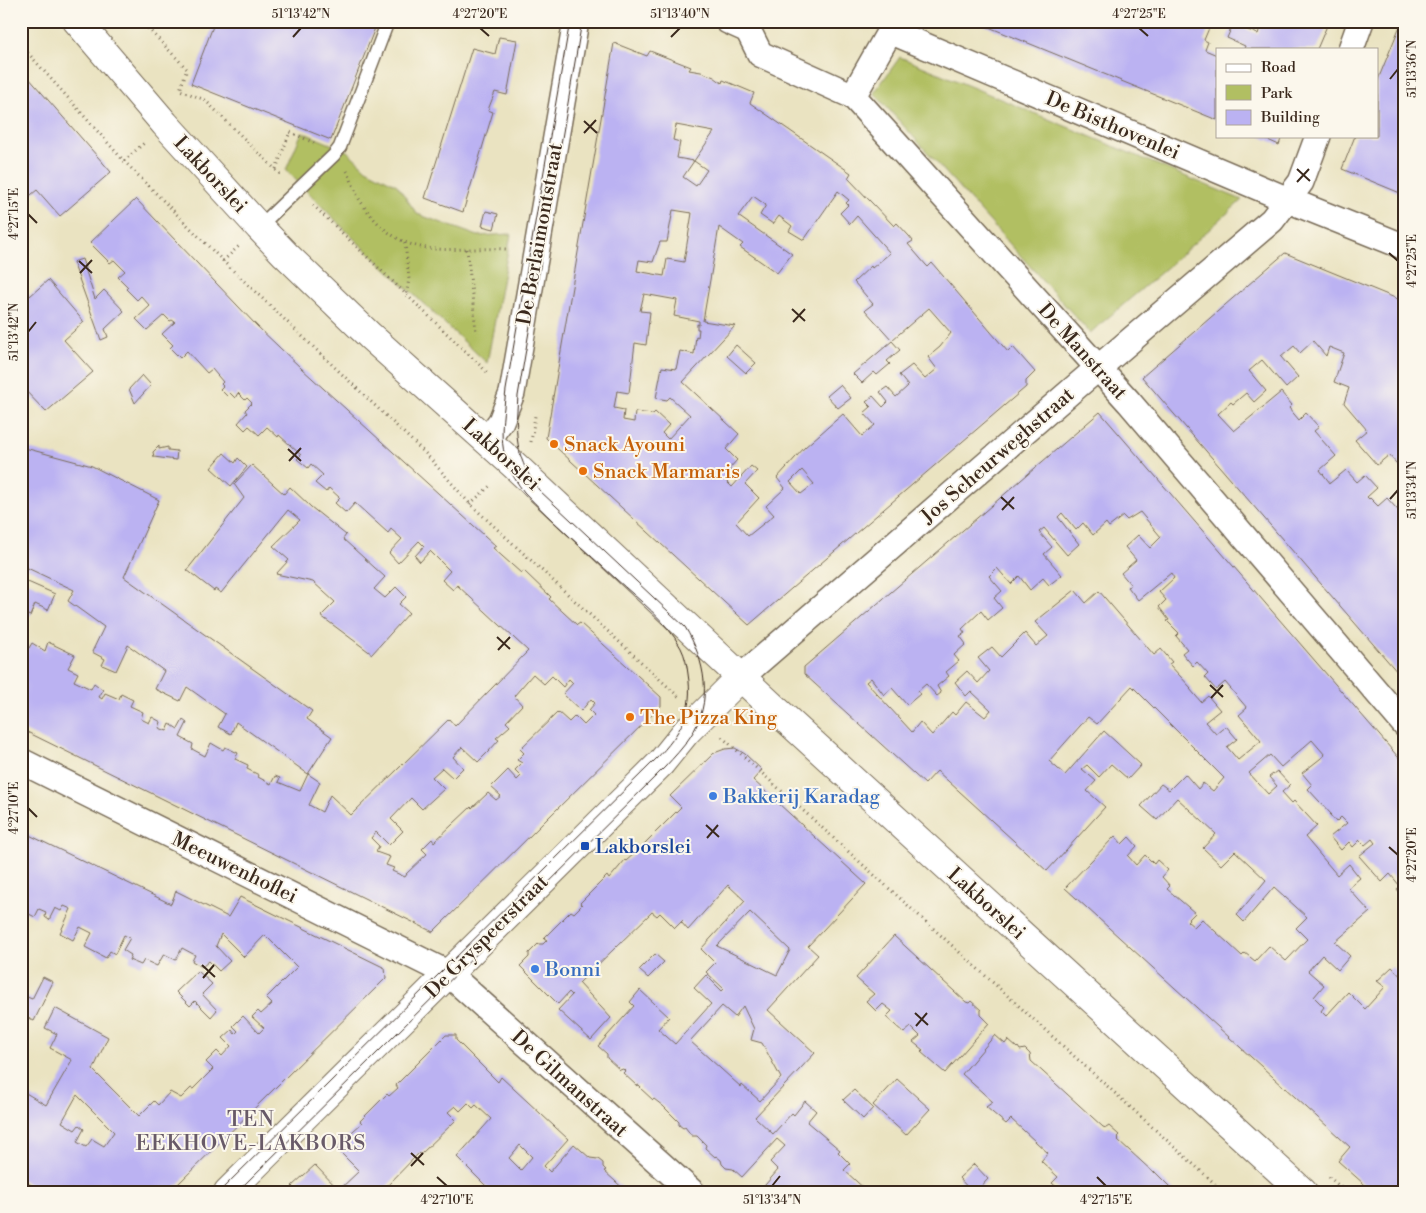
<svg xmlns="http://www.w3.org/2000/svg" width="1426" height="1213" font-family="'Libre Bodoni',serif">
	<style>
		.green { fill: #b1bf62; stroke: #767440 }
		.building { fill: #bbb2f2; fill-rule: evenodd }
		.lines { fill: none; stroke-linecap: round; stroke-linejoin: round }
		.service-casing { stroke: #786b57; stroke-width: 15 }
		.minor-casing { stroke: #786b57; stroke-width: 28 }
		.tertiary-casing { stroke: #786b57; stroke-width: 30 }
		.path { stroke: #786b57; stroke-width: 3; stroke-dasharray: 1 4; stroke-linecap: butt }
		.service { stroke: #fff; stroke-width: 12 }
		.minor { stroke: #fff; stroke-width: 25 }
		.tertiary { stroke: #fff; stroke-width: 28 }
		.tram { stroke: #3b2a1e; stroke-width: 1 }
		.ticks { fill: none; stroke: #3b2a1e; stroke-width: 2 }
		.food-dot { fill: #e8710a; stroke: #fbf7ec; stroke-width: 2 }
		.shop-dot { fill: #3f7fe0; stroke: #fbf7ec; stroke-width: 2 }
		.transit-dot { fill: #1a4fb4; stroke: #fbf7ec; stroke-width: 2 }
		.labels { text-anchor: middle; stroke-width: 4; stroke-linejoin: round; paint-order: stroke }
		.street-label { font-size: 20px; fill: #3b2a1e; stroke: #fbf7ec }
		.food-label { font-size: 20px; fill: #c56008; stroke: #fbf7ec; text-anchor: start }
		.shop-label { font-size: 20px; fill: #366cbe; stroke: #fbf7ec; text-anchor: start }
		.transit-label { font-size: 20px; fill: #164399; stroke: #fbf7ec; text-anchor: start }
		.neighbourhood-label { font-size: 21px; letter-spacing: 1px; fill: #685a68; stroke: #fbf7ec }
		.neatline { fill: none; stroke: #3b2a1e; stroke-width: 2 }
		.ticks-label { font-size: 12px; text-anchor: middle; fill: #3b2a1e }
	</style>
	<rect width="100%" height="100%" fill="#fbf7ec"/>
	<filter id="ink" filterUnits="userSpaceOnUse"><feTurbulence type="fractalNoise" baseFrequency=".02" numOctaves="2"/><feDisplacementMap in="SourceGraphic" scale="10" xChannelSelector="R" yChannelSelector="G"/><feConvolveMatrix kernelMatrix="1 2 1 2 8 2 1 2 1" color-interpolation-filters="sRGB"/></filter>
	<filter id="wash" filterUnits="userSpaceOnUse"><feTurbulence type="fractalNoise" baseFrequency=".0096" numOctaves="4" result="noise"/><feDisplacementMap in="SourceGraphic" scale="20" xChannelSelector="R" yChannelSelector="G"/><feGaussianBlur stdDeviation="1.12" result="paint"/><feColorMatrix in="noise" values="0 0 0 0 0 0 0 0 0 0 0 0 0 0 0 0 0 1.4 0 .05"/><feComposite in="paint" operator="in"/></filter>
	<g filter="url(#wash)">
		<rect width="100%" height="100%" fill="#eae3c1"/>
		<!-- green -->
		<path class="green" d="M900 57 1242 200 1164 270 1090 333 874 93Z
			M302 132 347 151 366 169 397 185 417 214 478 236 511 234 487 363 352 237 286 170Z"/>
		<g id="blocks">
			<!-- building -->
			<path class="building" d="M215 21H359L375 28 331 140 191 84Z
				M974 21H1212L1204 40 1208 42 1205 50 1217 55V120Z
				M1262 21H1329L1317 49H1244L1245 46 1227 38 1233 24 1258 34Z
				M1402 21H1405V195L1342 169 1355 136H1377V82Z
				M499 37 517 40 507 95 495 92 488 110 493 112 463 212 425 198 472 48 495 54Z
				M614 43 647 56 650 51 691 67 689 70 701 72 714 77 722 83 723 80 754 93 750 103 851 173 848 178 894 226 897 223 909 236 913 241 908 244 926 265 928 267 932 263 1008 352 1013 347 1035 372 1026 381V387L749 625 546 438ZM676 125 714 132 694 161 707 170 696 186 683 177 694 161 677 158 680 142 673 140ZM838 191 849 200 846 203 848 205 840 213 850 224 857 216 890 253 872 268 871 266 854 282 873 304 865 310 892 340 929 308 951 333 940 347 928 357 937 369 925 379 912 365 899 375 908 386 896 397 887 387 880 392 888 402 883 407 873 396 866 402 871 407 864 413 875 425 862 436 843 414 805 447 777 478 785 488 766 506 774 515 748 536 736 523 759 498 745 484 757 471 751 466 732 487 725 480 732 472 729 469 737 460 726 449 739 434 683 382 735 326 703 321 719 227 743 244 740 247 777 273 792 254 738 216 753 196 766 205 760 215 773 224 779 216 792 226 789 231 804 240ZM673 210 692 213 684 262 667 259 664 276 637 271 639 260 653 262 660 242H667ZM644 294 677 300 674 316 699 321V325L697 324V329H699L698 337 696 336 694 354 680 351 676 369 662 367 656 398 667 400 670 397 690 415 668 439 662 433 669 425 655 412 653 414 635 412 634 422 623 420 624 410 614 408 617 391 629 393 635 343 646 345 650 312 640 311ZM802 470 814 484 801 494 790 482Z
				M21 69 111 172 60 216 37 190 21 203Z
				M1259 136H1282L1279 145Z
				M136 199 257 326 301 368 496 546 493 548 521 573 524 571 551 597 549 599 577 625 580 623 661 697V706L433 932 21 729V644L29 648 32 643 45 651 48 642 75 655 68 668 78 673 74 681 91 689 94 683 103 690 99 697 102 699 105 693 119 699 121 694 133 700 130 706 143 712 141 719 149 723 152 717 161 722 159 728 167 731 170 724 178 729 183 720 187 723 180 737 193 744 192 749 205 756 211 743 223 750 225 747 238 753 235 759 248 765 247 769 259 775 258 777 271 784 275 776 280 778 278 782 300 791 308 774 320 782 309 805 322 812 330 795 351 815 449 719 455 726 528 651 457 585 453 590 442 580 450 571 430 551 420 562 415 556 424 546 419 541 398 563 389 553 402 539 391 529 388 533 355 503 346 513 335 503 340 498 329 488 326 492 315 483 323 475 311 464 308 468 297 459 301 455 279 435 278 437 267 427 259 435 249 426 245 430 238 423 247 413 245 410 252 403 247 398 245 400 238 393 235 398 230 393 227 396 220 389 223 386 221 384 223 382 212 369 207 373 187 351 180 358 170 348 173 345 162 334 175 322 172 320 170 321 164 315 147 330 136 319 150 306 141 296 137 300 126 289 128 287 118 277 125 271 114 260 110 263 90 243ZM533 674 544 684 552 676 563 687 569 679 573 683 563 694 581 711 591 699 595 703 589 710 594 715 584 725 575 716 569 722 558 712 520 749 524 753 517 760 522 763 515 770 521 776 517 780 508 770 491 787 501 796 496 800 488 793 472 808 471 807 434 842 432 839 422 849 427 854 406 874H407L405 877 392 871 394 868 386 865 390 857 376 852 379 846 371 838 376 832 389 845 403 831 391 819 411 798 422 809 444 789 432 777 442 768 453 778 463 768 453 757 462 747 478 762 489 751 499 740 496 738 510 726 506 722 522 705 514 696Z
				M486 211 498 214 494 229 482 226Z
				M1285 253 1405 302V473L1389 455 1377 465 1355 440 1367 430 1344 403 1349 388 1334 382 1344 353 1329 347 1326 356 1313 341 1300 353 1294 346 1281 357 1298 377 1286 388 1262 360 1249 371 1266 391 1254 402 1246 393 1233 404 1231 402 1218 414 1234 431 1281 392 1292 405 1289 408 1299 420 1306 413 1319 427 1314 431 1336 456 1320 470 1330 483 1346 470 1357 482 1365 475 1377 488 1367 497 1369 499 1370 498 1378 506 1387 498 1405 518V681L1142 377Z
				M82 259 95 299 104 290 124 311 105 329 108 337 101 340 73 262Z
				M48 280 84 322 64 340 93 372 46 412 21 386V287L30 296Z
				M892 341 900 350 887 361 890 364 877 375 874 372 862 383 853 374Z
				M736 345 756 363 746 373 727 356Z
				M142 375 151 385 135 403 129 389Z
				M840 385 851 398 838 408 827 396Z
				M1100 412 1405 765V899L1397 889 1400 886 1390 874 1382 882 1359 856 1375 843 1372 839 1365 845 1360 840 1353 847 1349 842 1341 850 1330 837 1347 823 1341 817 1336 822 1330 815 1331 814 1308 789 1312 785 1302 773 1325 755 1312 740 1281 767 1270 755 1249 773 1268 794 1277 786 1269 777 1277 771 1290 785 1282 792 1292 803 1294 801 1317 826 1305 837 1337 875 1349 864 1360 878 1348 888 1370 912 1335 942 1350 956 1338 970 1322 955 1308 971 1324 985 1314 997 1324 1007 1321 1011 1326 1016 1348 992 1365 1009 1385 987 1377 981 1392 967 1405 981V1192H1373L1338 1161 1350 1147 1065 888 1115 836 1122 844 1129 837 1137 846 1128 856 1136 865 1145 855 1154 864 1157 860 1168 870 1162 877 1170 886 1167 889 1195 913 1187 921 1194 927 1202 919 1242 956 1245 953 1255 961 1269 946 1286 961 1307 939 1296 928 1307 917 1274 887 1244 922 1237 915 1266 880 1235 851 1221 865 1203 848 1216 834 1177 798 1157 820 1141 806 1161 784 1169 790 1185 774 1198 789 1203 783 1213 791 1224 778 1132 686 1097 724 1088 717 1049 761 1065 775 1104 731 1141 765 1128 779 1111 764 1099 777 1087 765 1082 769 1096 781 1087 791 1105 807 1047 871 937 771 925 784 804 674V667ZM1140 512 1161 537 1150 548 1138 535 1125 547 1136 560 1121 573 1131 585 1128 587 1138 600 1171 573 1174 578 1159 592 1166 600 1159 607 1169 620 1167 621 1179 633 1176 636 1187 649 1182 653 1193 666 1197 662 1208 674 1205 677 1216 690 1225 682 1247 708 1239 715 1261 741 1238 760 1227 747 1237 739 1226 726 1216 734 1205 722 1220 710 1208 696 1201 702 1190 689 1191 688 1169 664 1172 662 1161 649 1154 655 1099 591 1086 603 1075 590 1035 622 1048 636 1036 646 1025 633 1001 657 992 647 978 658 989 671 978 683 967 671 955 682 966 696 971 691 991 710 985 717 966 702 955 715 952 712 932 735 920 722 912 732 866 682 871 678 884 695 892 688 907 705 920 694 918 691 926 684 937 696 941 693 937 686 949 676 946 672 959 661 954 655 966 644 960 636 965 633 962 629 981 611 988 620 1002 608 994 598 1002 591 989 576 997 568 1011 584 1019 576 1030 590 1043 578 1049 585 1062 575 1044 554 1052 547 1039 532 1044 528 1067 555 1079 544 1058 517 1062 513 1076 530 1083 523 1093 535 1106 523 1109 527 1123 516 1127 520Z
				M159 446V449L168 447V450L177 451 176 460 154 457 153 452Z
				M21 447 92 466 159 500 124 577 312 711 307 719 332 737 308 774 236 722 231 734 218 727 225 714 187 687 180 701 155 689 164 671 128 645 116 671 102 665 105 659 92 652 104 627 68 601 74 590 21 565Z
				M224 453 235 463 238 458 247 467 231 486 211 468Z
				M252 465 284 494 290 487 311 507 346 535 343 539 385 577 374 589 385 598 396 587 406 597 399 604 409 613 372 654 321 616 335 602 313 582 276 574 289 560 273 546 300 520 288 510 221 593 215 589 214 591 187 570 244 498 234 484Z
				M21 579 55 594 48 610 35 604 30 616 21 612Z
				M735 748 745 754 762 770 753 780 866 884 808 946 818 955 768 1010 815 1053 755 1117 773 1134 792 1113 794 1115 805 1101 816 1111 807 1122 840 1150 838 1152 850 1164 844 1170 868 1192H759L778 1170 770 1162 785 1146 777 1139 742 1177 733 1169 726 1168 722 1164 721 1160 716 1156 715 1157 705 1148 706 1145 697 1136H692L685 1127 683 1128 679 1125V1122L663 1106 654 1099 653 1100 640 1088 641 1087 639 1085 637 1086 623 1073 625 1071 623 1069 620 1070 607 1058V1054L598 1046 634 1006 630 1002 640 990 669 1017 658 1029 675 1044 711 1004 694 988 706 975 722 991 724 989 706 972 715 963 701 949 745 901 728 885 688 930 681 922 683 920 675 928 660 913 657 916 652 912 579 983 611 1018 591 1040 558 1010 572 995 569 992 558 1004 520 966 529 957V953L538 944H543L547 940 544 938 571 911 574 913 582 905 580 903 607 876 609 879 625 860 626 861 635 853 681 807 670 796 714 753 725 749ZM750 912 790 950 777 975 717 946ZM722 1006 735 1017 743 1006 754 1029 751 1040 762 1043 781 1078 760 1101 742 1085 741 1087 690 1041Z
				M21 831 171 904 176 891 228 917 240 897 385 968 386 978 170 1192H43L21 1179V1097L24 1092 46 1105 72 1060 50 1048 57 1034 45 1028 55 1008 108 1037 93 1070 139 1116 154 1101 158 1105 170 1092 181 1098 191 1088 193 1089 213 1069 206 1062 217 1051 222 1056 231 1046 223 1038 232 1030 235 1034 238 1031 233 1026 243 1016 259 1033 264 1028 252 1017 258 1011 261 1014 272 1004 266 998 297 967 265 935 244 957 221 934 216 946 230 961 219 971 209 961 202 967 192 961 195 955 182 948 176 960 164 954 157 966 144 960 141 965 129 960 131 955 123 950 130 938 124 935 115 954 110 951 106 958 85 947 92 933 80 927 73 940 60 933 71 909 64 906 61 911 55 908 49 920 45 917 46 912 39 909 35 917 21 910ZM77 1095 114 1132 104 1146 92 1139 86 1147 77 1142 84 1129 79 1125 75 1130 62 1122Z
				M894 936 966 1002 969 1003 971 1001 981 1010V1015L989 1023 945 1073 921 1052 923 1050 913 1042 920 1036 911 1027 904 1033 886 1017 892 1011 883 1004 876 1011 866 1001 874 994 856 978Z
				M655 954 664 962 648 978 639 970Z
				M198 971 212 984 202 994 217 1010 211 1017 195 1001 190 1006 176 992Z
				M43 977 53 982 34 1021 21 1014V1008L27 997 32 999Z
				M446 1035H456V1040L498 1082 501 1077 568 1139 544 1166 550 1172 574 1144 590 1158 598 1159 603 1163V1167L606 1170 604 1171 627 1192H545L540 1188 539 1190 541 1192H492L457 1157 491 1119 476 1105 473 1108 468 1103 460 1111 455 1106 448 1112 456 1120 420 1155 419 1153 386 1187 390 1192H288L293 1187 292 1186 315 1165 339 1190 359 1171 336 1148 345 1140 344 1139 362 1123 360 1121 387 1094 389 1096 398 1088 396 1085ZM520 1145 532 1157 521 1170 509 1158Z
				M995 1035 1005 1044 1008 1040 1017 1048 1018 1047 1020 1050 1025 1049 1030 1054 1031 1061 1103 1127 1106 1128 1109 1126 1119 1135 1117 1137 1119 1139 1118 1140 1154 1173 1155 1172 1175 1192H1062L1052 1183 1058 1177 1041 1161 1048 1153 1011 1119 1006 1124 986 1107 993 1102 962 1074Z
				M897 1079 930 1109 906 1135 873 1105Z
				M854 1090 873 1108 863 1119 843 1100Z
				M974 1164 988 1179 976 1192H972L959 1178Z"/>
		</g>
	</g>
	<g filter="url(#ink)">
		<use href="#blocks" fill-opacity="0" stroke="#786b57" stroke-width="1"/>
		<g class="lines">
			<!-- service casing -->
			<g class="service-casing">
				<path id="service" d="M259 227 334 155 340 147 388 21"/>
			</g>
			<!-- minor casing -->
			<g class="minor-casing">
				<path id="minor" d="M728 21 748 30 760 54 853 96 1129 402 1405 725
					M1351 49 1361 21
					M853 96 890 31 1288 200 1405 247
					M487 440 501 421 512 393 576 21
					M741 677 1077 386 1272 220 1301 182 1318 136
					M21 761 443 971 453 978 692 1192"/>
			</g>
			<!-- tertiary casing -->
			<g class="tertiary-casing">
				<path id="tertiary" d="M77 21 165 124 259 227 285 254 370 336 513 464 774 708 1303 1192
					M228 1192 661 763 686 732 741 677"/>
			</g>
			<!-- path -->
			<path class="path" d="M141 21 187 69 180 90 205 100 281 175
				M21 45 124 161 223 261 426 454 470 504 679 697
				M124 161 144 143
				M276 169 290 132 314 143
				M347 171C352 180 356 195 361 202 404 265 443 246 507 249
				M313 205 487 372
				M405 243 409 279 406 296
				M467 249 476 331
				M223 261 239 246
				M531 442 535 416
				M470 504 492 484
				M722 737 1224 1192
				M1329 1177 1346 1192"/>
			<!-- service -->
			<use href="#service" class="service"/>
			<!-- minor -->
			<use href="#minor" class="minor"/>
			<!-- tertiary -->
			<use href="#tertiary" class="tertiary"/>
			<!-- tram -->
			<path class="tram" d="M219 1192 656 759C681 733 694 710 688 674 687 665 685 656 681 648 666 620 639 600 616 579 585 550 553 523 524 492 496 455 501 434 506 390L570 21
				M237 1192 665 767C674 757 683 748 690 737 714 702 705 660 685 627L539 490C535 484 531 479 528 473 514 448 516 423 518 396L582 21"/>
		</g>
	</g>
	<!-- ticks -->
	<path class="ticks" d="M480 28 489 36M1139 28 1148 36M293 37 301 28M671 37 680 28M1390 79 1398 69M584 121 597 133M584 133 596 120M1297 169 1310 181M1297 182 1309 169M28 214 37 223M1389 253 1398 261M79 261 92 273M80 273 92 260M792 309 805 321M793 322 805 309M28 332 36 322M288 449 301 461M289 461 301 448M1001 497 1014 509M1390 499 1398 490M1002 510 1014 497M497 637 510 649M498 650 510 637M1210 685 1223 697M1211 698 1223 685M28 808 37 817M706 825 719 837M707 838 718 825M1389 847 1398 855M202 965 215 977M203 978 214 965M915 1013 928 1025M916 1026 927 1013M411 1153 424 1165M411 1166 423 1153M437 1177 447 1186M1097 1177 1106 1186M772 1186 780 1176"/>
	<!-- markers -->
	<g class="food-dot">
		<circle cx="554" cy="444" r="5"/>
		<circle cx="583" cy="471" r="5"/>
		<circle cx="630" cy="717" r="5"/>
	</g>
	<g class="shop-dot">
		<circle cx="713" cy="796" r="5"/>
		<circle cx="535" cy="969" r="5"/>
	</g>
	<rect class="transit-dot" x="580" y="841" width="10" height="10" rx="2.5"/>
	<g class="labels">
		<!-- street labels -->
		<g class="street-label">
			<text transform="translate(1113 125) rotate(23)" y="7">De Bisthovenlei</text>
			<text transform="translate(211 174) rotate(47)" y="7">Lakborslei</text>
			<text transform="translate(539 234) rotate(-80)" y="7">De Berlaimontstraat</text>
			<text transform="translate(1083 351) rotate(48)" y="7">De Manstraat</text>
			<text transform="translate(502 454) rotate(42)" y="7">Lakborslei</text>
			<text transform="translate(997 455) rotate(-41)" y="7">Jos Scheurweghstraat</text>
			<text transform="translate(235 867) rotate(26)" y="7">Meeuwenhoflei</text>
			<text transform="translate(987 903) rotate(42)" y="7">Lakborslei</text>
			<text transform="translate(486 936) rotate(-45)" y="7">De Gryspeerstraat</text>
			<text transform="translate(570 1083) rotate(42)" y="7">De Gilmanstraat</text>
		</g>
		<!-- food labels -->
		<g class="food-label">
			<text x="564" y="451">Snack Ayouni</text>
			<text x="593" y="478">Snack Marmaris</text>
			<text x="640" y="724">The Pizza King</text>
		</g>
		<!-- shop labels -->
		<g class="shop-label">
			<text x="723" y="803">Bakkerij Karadag</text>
			<text x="545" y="976">Bonni</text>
		</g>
		<!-- transit labels -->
		<g class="transit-label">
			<text x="595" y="853">Lakborslei</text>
		</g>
		<!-- neighbourhood labels -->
		<g class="neighbourhood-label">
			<text x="251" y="1126">TEN<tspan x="251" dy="24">EEKHOVE-LAKBORS</tspan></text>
		</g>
	</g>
	<!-- margin -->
	<rect width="1426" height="1213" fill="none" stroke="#fbf7ec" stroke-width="55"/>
	<!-- legend -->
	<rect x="1216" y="48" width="162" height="90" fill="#fbf7ec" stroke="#aea59a"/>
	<rect x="1226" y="64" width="25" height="8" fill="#ffffff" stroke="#aea59a"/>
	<text x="1261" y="72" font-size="15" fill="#3b2a1e">Road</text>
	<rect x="1226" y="85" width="25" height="15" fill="#b1bf62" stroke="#aea59a"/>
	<text x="1261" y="98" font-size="15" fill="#3b2a1e">Park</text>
	<rect x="1226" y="110" width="25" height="15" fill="#bbb2f2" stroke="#aea59a"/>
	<text x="1261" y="122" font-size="15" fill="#3b2a1e">Building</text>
	<rect x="28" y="28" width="1370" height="1158" class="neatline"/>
	<g class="ticks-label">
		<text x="301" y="18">51°13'42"N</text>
		<text x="480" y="18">4°27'20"E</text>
		<text x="680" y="18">51°13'40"N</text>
		<text x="1139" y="18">4°27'25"E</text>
		<text transform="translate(1412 69) rotate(-90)" y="4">51°13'36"N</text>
		<text transform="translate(14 214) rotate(-90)" y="4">4°27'15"E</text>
		<text transform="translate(1412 261) rotate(-90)" y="4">4°27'25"E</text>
		<text transform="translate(14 332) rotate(-90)" y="4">51°13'42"N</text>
		<text transform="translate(1412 490) rotate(-90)" y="4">51°13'34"N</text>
		<text transform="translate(14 808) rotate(-90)" y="4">4°27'10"E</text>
		<text transform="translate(1412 855) rotate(-90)" y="4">4°27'20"E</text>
		<text x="447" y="1204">4°27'10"E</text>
		<text x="772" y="1204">51°13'34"N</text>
		<text x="1106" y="1204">4°27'15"E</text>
	</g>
</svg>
